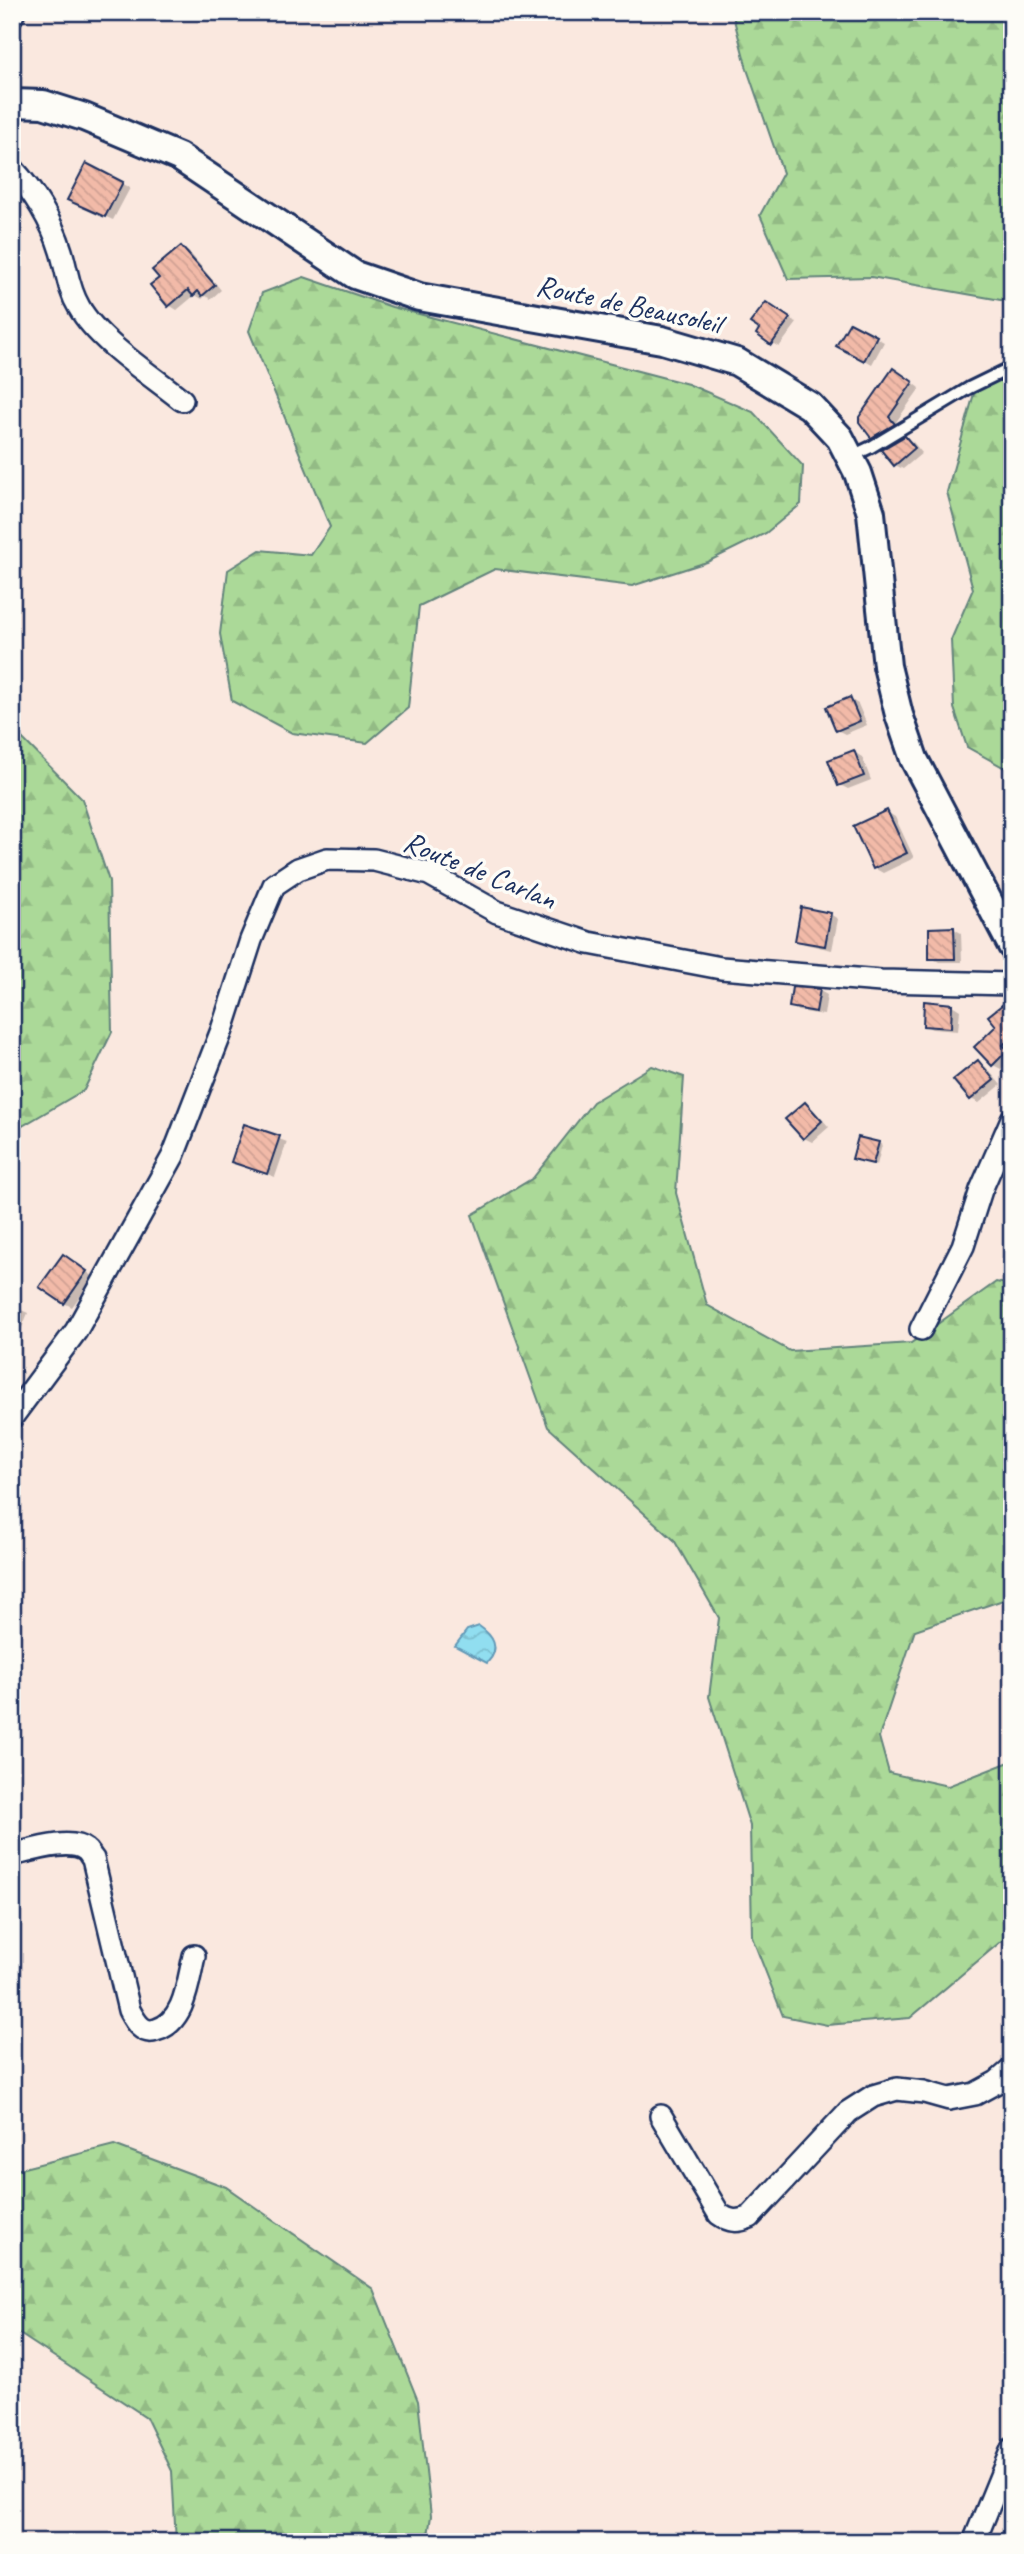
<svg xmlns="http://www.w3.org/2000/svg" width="1024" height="2554" font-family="Caveat,sans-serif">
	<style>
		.forest { fill: url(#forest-firs); stroke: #63847b; stroke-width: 2 }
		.water { fill: url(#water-waves); stroke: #6298b6; stroke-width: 2 }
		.shadow { fill: #0003 }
		.building { fill: url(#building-back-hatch); stroke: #1b2f5e; stroke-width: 2 }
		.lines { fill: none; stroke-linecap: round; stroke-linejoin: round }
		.service-casing { stroke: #1b2f5e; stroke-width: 16 }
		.minor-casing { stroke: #1b2f5e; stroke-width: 26 }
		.tertiary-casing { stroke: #1b2f5e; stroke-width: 32 }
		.service { stroke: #fdfcf7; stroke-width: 10 }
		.minor { stroke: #fdfcf7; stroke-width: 21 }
		.tertiary { stroke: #fdfcf7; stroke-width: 26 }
		.labels { text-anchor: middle; stroke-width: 7; stroke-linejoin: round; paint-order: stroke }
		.street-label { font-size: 30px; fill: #1b2f5e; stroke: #fdfcf7 }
	</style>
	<defs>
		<pattern id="forest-firs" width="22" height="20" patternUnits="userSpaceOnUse" patternTransform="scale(1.75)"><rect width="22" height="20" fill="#abd998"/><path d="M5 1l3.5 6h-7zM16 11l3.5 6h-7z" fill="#93bb85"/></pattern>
		<pattern id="water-waves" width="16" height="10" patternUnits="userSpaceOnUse" patternTransform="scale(1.75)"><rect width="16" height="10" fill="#91def0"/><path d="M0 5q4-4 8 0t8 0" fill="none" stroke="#7cbfd0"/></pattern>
		<pattern id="building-back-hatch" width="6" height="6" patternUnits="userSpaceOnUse" patternTransform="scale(1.75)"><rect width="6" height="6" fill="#f2baa8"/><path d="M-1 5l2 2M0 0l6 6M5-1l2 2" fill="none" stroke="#cfa093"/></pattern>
	</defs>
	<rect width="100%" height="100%" fill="#fae8df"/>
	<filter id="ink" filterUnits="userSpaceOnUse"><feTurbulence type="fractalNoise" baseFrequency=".0143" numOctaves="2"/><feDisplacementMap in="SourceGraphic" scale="14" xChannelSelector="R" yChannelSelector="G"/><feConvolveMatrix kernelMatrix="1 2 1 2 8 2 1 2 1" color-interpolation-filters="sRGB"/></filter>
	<g filter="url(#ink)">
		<!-- forest -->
		<path class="forest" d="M732 12H1012V302L871 277 788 279 760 215 783 173 747 69Z
			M304 277 392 307 688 384 753 412 803 466 801 504 766 533 707 562 632 586 495 569 419 606 408 708 367 743 292 733 232 701 220 634 228 570 260 550 311 555 330 527 249 331 262 293Z
			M1012 356V772L967 747 954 708 951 640 973 589 947 492 976 386Z
			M12 728 82 799 109 881 112 1032 84 1090 12 1132Z
			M652 1066 684 1077 676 1193 707 1305 790 1351 911 1343 996 1282 1012 1285V1597L915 1630 879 1737 889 1773 948 1786 1012 1761V1930L1005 1938 910 2018 827 2025 783 2016 752 1937 750 1826 709 1697 719 1618 674 1540 548 1427 472 1215 533 1178 593 1102Z
			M114 2145 226 2187 373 2289 418 2401 431 2516 427 2542H176L172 2471 146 2417 12 2329V2171Z"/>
		<!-- water -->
		<path class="water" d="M479 1626C492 1635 502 1648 487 1663L455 1646 467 1630Z"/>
		<!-- shadow -->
		<path class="shadow" d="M87 166 130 188 113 220 77 204Z
			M182 248 189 252 221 290 211 299 205 296 202 299 195 295 177 310 169 305 162 279Z
			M766 304 797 323 779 347 772 343Z
			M850 324 884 342 872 364 839 345Z
			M902 374 920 388 896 422 901 428 880 441 872 436Z
			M905 438 913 442 922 453 903 469 895 465Z
			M850 699 858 704 867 725 845 734 837 730Z
			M854 752 862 757 871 780 848 789 840 785Z
			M887 812 895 817 914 858 883 873 874 868Z
			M830 914 838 919 832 950 805 944 797 940Z
			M954 929 961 933 962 962H939L931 958Z
			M794 989 820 991 827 995 824 1015 798 1011 790 1006Z
			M952 1005 960 1010 958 1031 932 1029 924 1025Z
			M1012 1007V1059L1001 1069 993 1065 998 1026Z
			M978 1062 986 1067 1001 1085 979 1103 971 1099Z
			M805 1104 813 1109 829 1127 812 1142 804 1138Z
			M245 1126 287 1142 275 1177 233 1161Z
			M878 1143 882 1145 877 1165 858 1160Z
			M72 1261 94 1277 72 1307 64 1303Z
			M12 1306 28 1313 17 1340 12 1339Z"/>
		<!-- building -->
		<path class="building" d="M86 163 123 182 105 217 67 200Z
			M181 246 215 285 202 296 198 291 193 296 188 290 168 307 150 285 159 278 152 270Z
			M766 302 790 318 771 345 756 334 759 329 750 323Z
			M850 322 877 336 864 361 836 346Z
			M893 368 913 382 889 417 895 424 871 438 859 422V417Z
			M905 436 915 448 894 466 881 450Z
			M850 697 860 721 836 731 826 707Z
			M854 750 864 776 838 786 828 760Z
			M887 810 907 853 873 869 853 826Z
			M801 907 831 913 825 946 795 941Z
			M954 927 955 959H929V928Z
			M792 987 820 989 816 1012 789 1007Z
			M1012 997V1045L1008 1040 1003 1045 1008 1050 992 1066 974 1047 996 1026 988 1016Z
			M924 1001 952 1004 951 1028 923 1026Z
			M978 1060 994 1080 970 1100 953 1080Z
			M805 1102 822 1121 803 1139 785 1119Z
			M244 1124 280 1136 267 1174 231 1162Z
			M858 1137 879 1142 873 1164 852 1159Z
			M63 1254 87 1271 64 1304 39 1287Z"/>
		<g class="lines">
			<!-- service casing -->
			<g class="service-casing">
				<path id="service" d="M850 457 871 447 969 388 1012 367"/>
			</g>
			<!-- minor casing -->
			<g class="minor-casing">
				<path id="minor" d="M12 16 14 12
					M12 168C33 191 52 221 61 251 67 270 68 289 79 307 98 341 151 375 182 400
					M921 1329 963 1246 981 1190 1012 1119
					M12 1417 76 1331 173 1156 222 1030 251 940 274 885 298 869 327 859 374 860 429 874 497 912 589 943 721 968 881 981 1012 984
					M12 1855C30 1851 70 1837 86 1850 89 1852 90 1856 93 1859L129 2010C135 2021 142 2035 156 2030 185 2022 188 1981 194 1956
					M661 2116 719 2214C730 2222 738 2222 750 2217L848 2112 873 2096 897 2089 924 2092 949 2099 975 2094 997 2082 1012 2069
					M974 2542 1012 2449"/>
			</g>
			<!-- tertiary casing -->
			<g class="tertiary-casing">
				<path id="tertiary" d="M12 103 43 104 84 117 179 157 355 275 419 297 662 340 737 362 810 406 840 438 858 473 871 513 887 666 899 715 914 759 1012 946"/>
			</g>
			<!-- service -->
			<use href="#service" class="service"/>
			<!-- minor -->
			<use href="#minor" class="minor"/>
			<!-- tertiary -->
			<use href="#tertiary" class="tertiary"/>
		</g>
	</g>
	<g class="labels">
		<!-- street labels -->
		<g class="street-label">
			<text transform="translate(629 304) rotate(12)" y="10">Route de Beausoleil</text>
			<text transform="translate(480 870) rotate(22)" y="10">Route de Carlan</text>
		</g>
	</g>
	<!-- margin -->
	<rect width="1024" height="2554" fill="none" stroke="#fdfcf7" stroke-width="42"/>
	<rect x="21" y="21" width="982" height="2512" fill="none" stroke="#1b2f5e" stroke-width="2.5" filter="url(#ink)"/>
</svg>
